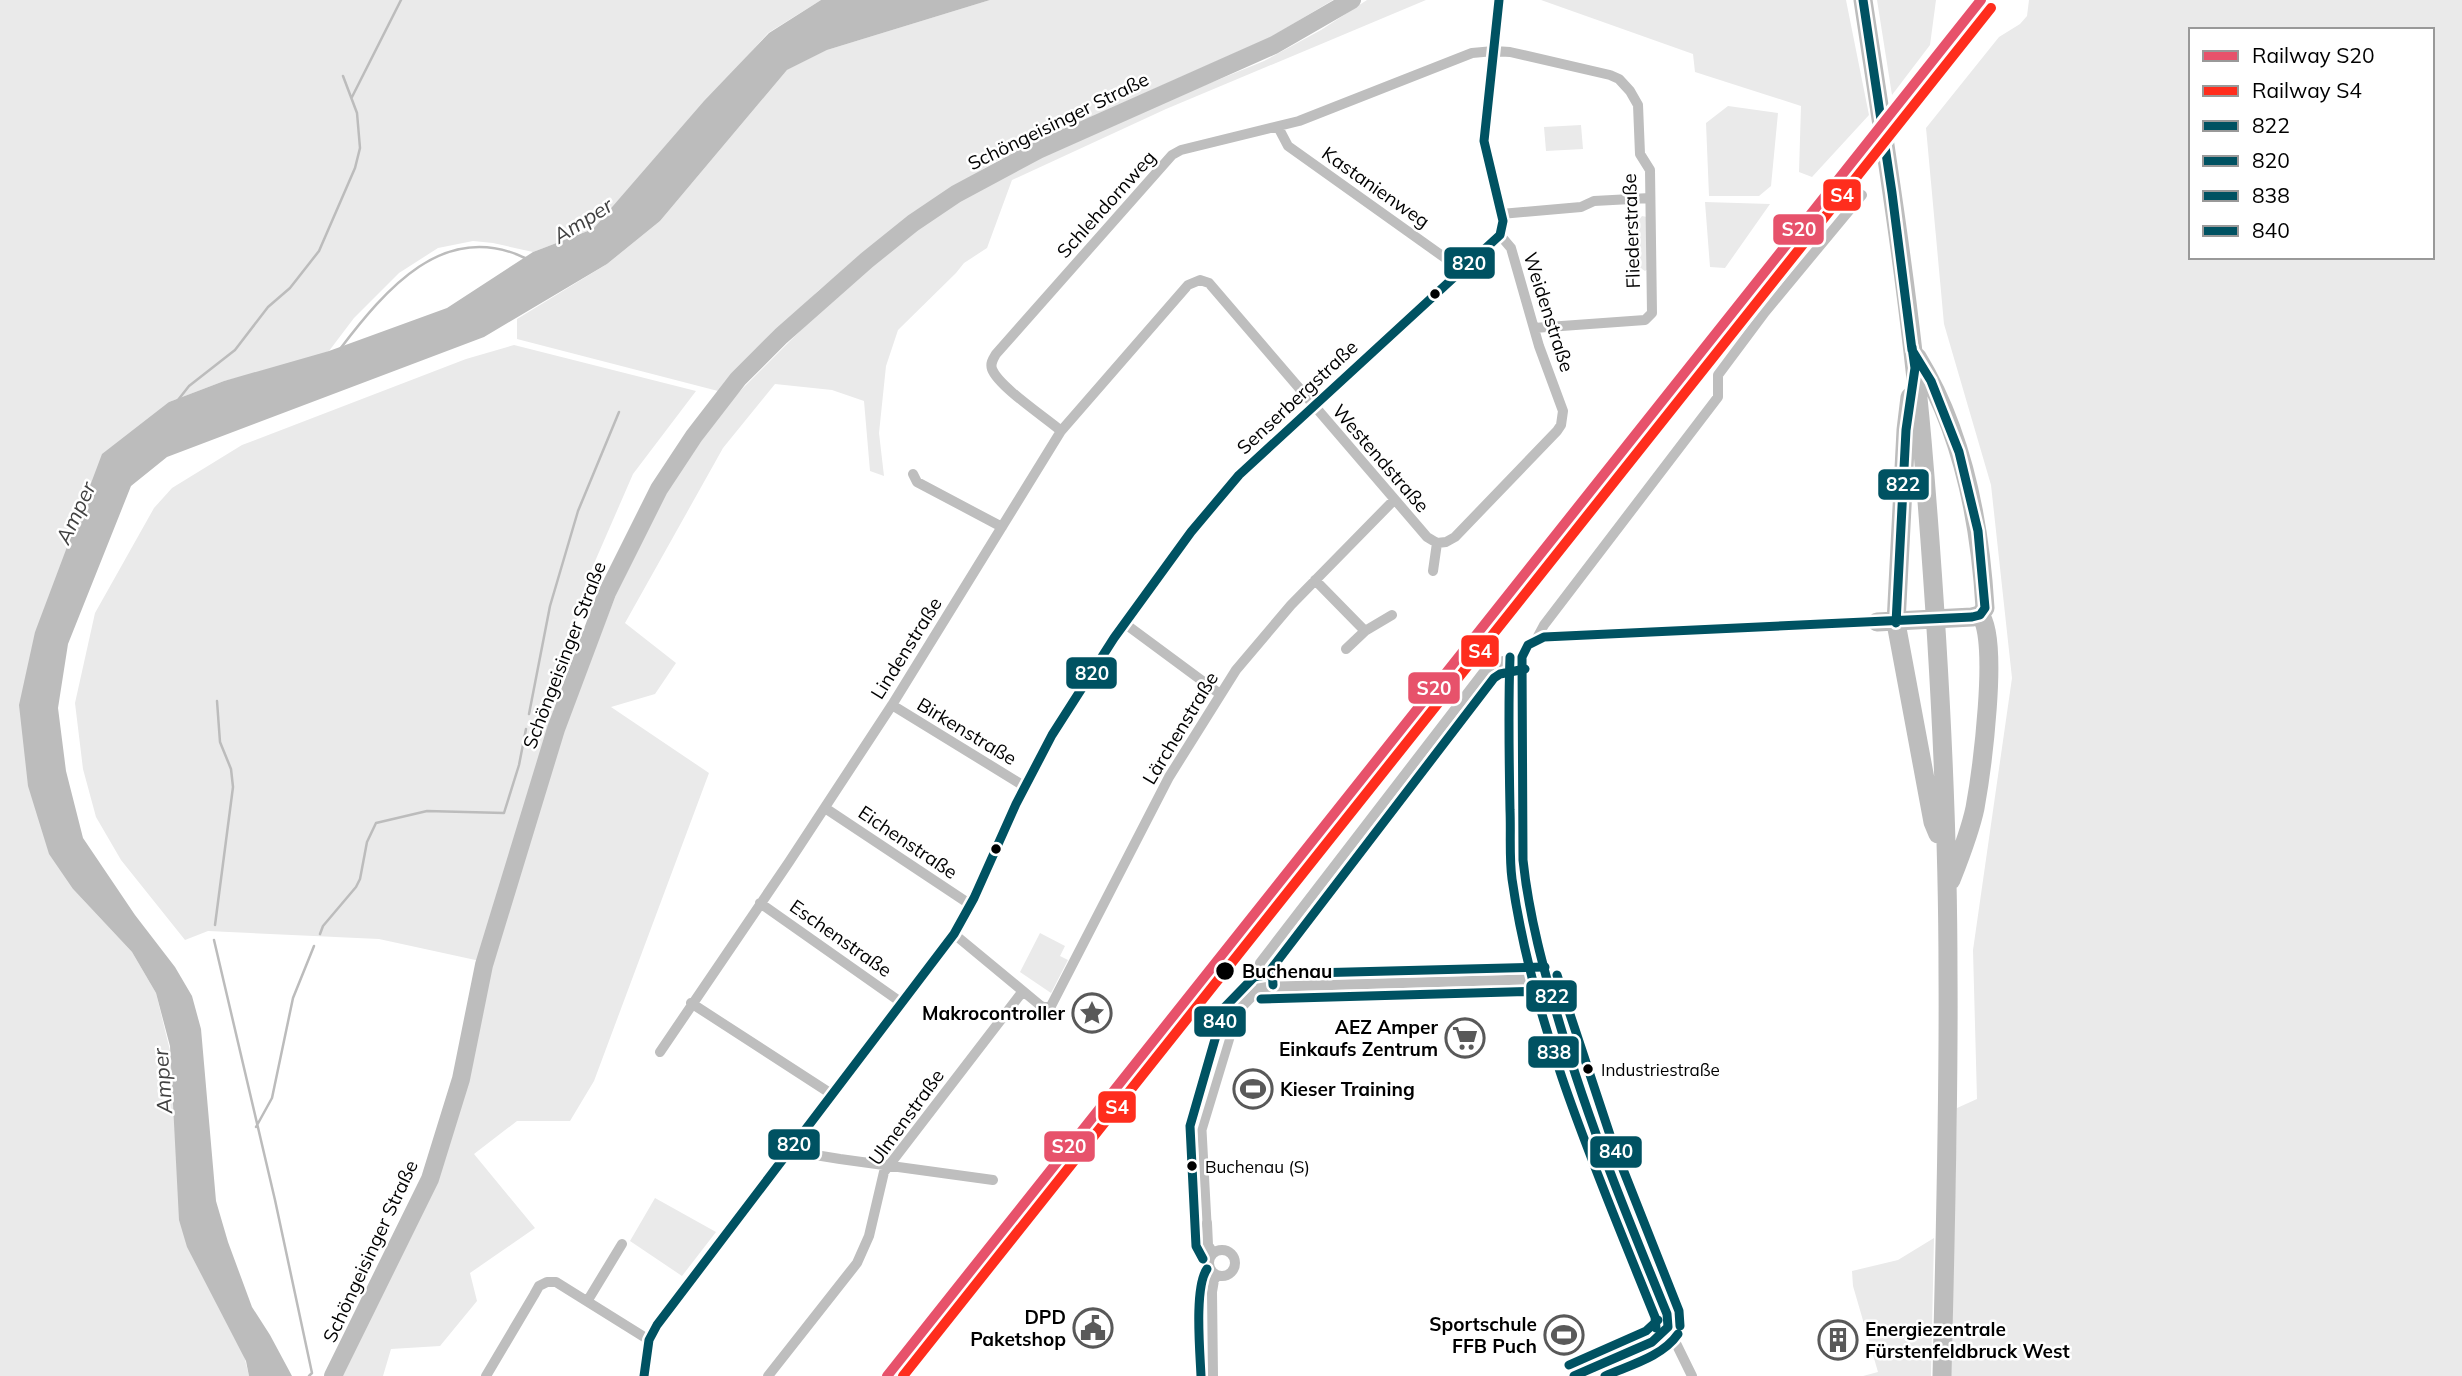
<svg xmlns="http://www.w3.org/2000/svg" width="2462" height="1376" font-family="Mulish,sans-serif">
	<style>
		.green { fill: #eaeaea; fill-rule: evenodd }
		.water { fill: #bcbcbc }
		.lines { fill: none; stroke-linecap: round; stroke-linejoin: round }
		.stream { stroke: #bcbcbc; stroke-width: 2.5 }
		.pedestrian { stroke: #bebebe; stroke-width: 9 }
		.minor { stroke: #bebebe; stroke-width: 10 }
		.primary { stroke: #bdbdbd; stroke-width: 18 }
		.trunk { stroke: #bdbdbd; stroke-width: 19 }
		.bus-1-casing { stroke: #fff; stroke-width: 14 }
		.bus-2-casing { stroke: #fff; stroke-width: 14 }
		.bus-3-casing { stroke: #fff; stroke-width: 14 }
		.bus-4-casing { stroke: #fff; stroke-width: 14 }
		.bus-1 { stroke: #005262; stroke-width: 9 }
		.bus-2 { stroke: #005262; stroke-width: 9 }
		.bus-3 { stroke: #005262; stroke-width: 9 }
		.bus-4 { stroke: #005262; stroke-width: 9 }
		.rail-1-casing { stroke: #fff; stroke-width: 16 }
		.rail-2-casing { stroke: #fff; stroke-width: 16 }
		.rail-1 { stroke: #e7526b; stroke-width: 10 }
		.rail-2 { stroke: #ff2d1d; stroke-width: 10 }
		.bus-dot { fill: #000; stroke: #fff; stroke-width: 2.5 }
		.labels { text-anchor: middle; stroke-width: 5; stroke-linejoin: round; paint-order: stroke }
		.bus-label { font-size: 17px; fill: #000; stroke: #fff; text-anchor: start }
		.street-label { font-size: 19px; fill: #000; stroke: #fff }
		.stop-label { font-size: 19px; font-weight: bold; fill: #000; stroke: #fff; text-anchor: start }
		.poi-label { font-size: 19px; font-weight: bold; fill: #000; stroke: #fff; text-anchor: end }
		.water-label { font-size: 21px; font-style: italic; fill: #414141; stroke: #fff }
		.line-badge { stroke: #fff; stroke-width: 2.5 }
		.badge-label { font-size: 19px; text-anchor: middle; font-weight: bold; fill: #fff }
	</style>
	<rect width="100%" height="100%" fill="#fff"/>
	<!-- green -->
	<path class="green" d="M0 0H821L768 33 593 229 533 252 493 243 473 241 438 248 399 273 354 318 329 351 308 360 224 381 169 402 35 632 73 889 132 952 156 993 249 1376H0Z
		M990 0H1333L1271 37 1075 124 993 163 952 188 866 251 818 291 718 391 517 339V319L607 264 660 221 787 70 827 50Z
		M1367 0H1426L1166 109 1012 180 987 248 964 263 956 273 898 330 886 366 879 433 884 476 870 471 864 401 832 390 775 384 723 448 625 623 676 663 655 694 611 707 709 773 594 1081 570 1121H517L474 1154 535 1228 470 1273 477 1301 440 1346 391 1349 383 1376H338L436 1177 489 967 559 740 616 595 667 490 728 403 826 305 916 229 1002 175 1100 128 1264 61 1321 30Z
		M1541 0H1846L1869 115 1812 177 1799 172 1801 106 1695 72 1693 54Z
		M1877 0H1936L1930 45 1892 95Z
		M2029 0H2462V1376H1951L1957 1108 1977 1099 1973 950 2012 678 1991 485 1944 324 1926 128 1999 37 2020 24 2027 16ZM2191 30H2432V257H2191Z
		M1728 106 1778 113 1771 186 1759 196H1709L1706 123Z
		M1581 125 1583 149 1546 151 1544 127Z
		M1705 202 1770 204 1725 268 1710 267Z
		M1642 216 1647 217 1648 269 1645 271 1639 267V220Z
		M514 345 696 391 633 474 586 582 548 731 480 961 379 939 208 931 185 940 121 860 96 817 83 769 75 703 95 613 154 508 172 488 242 445 466 359Z
		M1040 933 1065 946 1060 956 1068 960 1051 993 1020 972Z
		M655 1198 716 1232 682 1276 630 1241Z
		M1934 1238 1931 1376H1863L1878 1372 1853 1286 1852 1271 1898 1260Z"/>
	<!-- water -->
	<path class="water" d="M821 0H990L827 50 787 70 660 221 607 264 484 337 167 457 131 486 68 644 58 708 66 771 83 838 135 915 175 967 192 996 201 1029 216 1201 228 1242 252 1307 270 1335 292 1376H249L246 1361 187 1247 179 1220 170 1046 156 993 132 952 73 889 49 854 28 786 19 705 35 632 102 454 169 402 224 381 329 351 447 308 533 252 593 229 704 101 769 33Z"/>
	<g class="lines">
		<!-- stream -->
		<path class="stream" d="M352 97 401 0
			M340 349C385 290 444 219 525 258
			M178 400 189 386 235 350 268 307 290 288 319 251 355 168 360 148 357 113 343 76
			M529 714 550 606 578 511 619 412
			M215 925 233 787 231 769 220 742 217 701
			M320 934 323 926 356 887 360 879 367 842 376 823 427 811 504 813 519 765 526 729
			M214 940 275 1200 312 1373 309 1376
			M256 1127 272 1098 293 998 314 946"/>
		<!-- pedestrian -->
		<path class="pedestrian" d="M1207 1223 1202 1130 1232 1031"/>
		<!-- minor -->
		<path class="minor" d="M1278 127 1288 146 1462 270
			M1501 214 1581 207 1594 201 1650 198
			M1061 431C1046 418 998 386 992 369 990 363 993 359 996 354L1172 155 1181 150 1299 121 1472 53 1494 51 1510 52 1610 75 1619 79 1630 91 1638 105 1640 154 1650 170 1652 313 1645 320 1534 328
			M913 474 917 482 1002 527
			M1437 543 1446 542 1455 537 1557 431 1561 425 1563 411 1539 346 1511 248 1500 235
			M1433 571 1437 543
			M1315 580 1365 631 1392 615
			M1124 623 1220 694
			M1537 638 1544 625 1718 397V375L1765 312 1862 195
			M1346 649 1365 631
			M892 705 1024 786
			M825 808 971 905
			M760 903 902 1003
			M954 934 1041 1006 1046 1008 1051 1006 1169 777 1236 670 1291 605 1394 500
			M1261 987 1259 977 1260 963 1486 669 1495 663 1522 657
			M691 1003 833 1095
			M1232 1031 1235 1014 1261 987 1545 979
			M660 1052 789 862 892 705 1061 431 1188 285 1200 280 1209 283 1427 537 1437 543
			M793 1147 803 1153 840 1159 993 1180
			M1207 1223 1208 1245 1213 1253
			M1209 1263a13 13 0 1 1 26 0a13 13 0 1 1-26 0Z
			M588 1300 622 1244
			M486 1376 534 1295 539 1286 547 1282H556L649 1340
			M644 1376 649 1340 657 1325 954 934C984 888 1000 834 1025 785 1059 717 1103 653 1147 592 1176 551 1205 511 1239 475L1500 235 1503 221 1484 141 1499 0
			M768 1376 857 1263 869 1236 884 1172 1023 991
			M1213 1376 1212 1292 1214 1280 1217 1276
			M1574 1376 1652 1342 1663 1334 1668 1327
			M1692 1376 1668 1327 1667 1314 1618 1194 1575 1076 1540 959 1526 889 1523 860 1521 669 1522 657 1528 645 1544 637 1877 622"/>
		<!-- primary -->
		<path class="primary" d="M333 1376 430 1179 461 1079 484 965 556 729 607 593 659 489 694 436 738 379 781 336 867 260 913 223 956 194 1038 150 1274 45 1352 0"/>
		<!-- trunk -->
		<path class="trunk" d="M1863 0C1885 146 1909 293 1922 440 1937 617 1948 796 1948 974 1949 1108 1945 1242 1942 1376
			M1910 397 1906 430 1896 623 1933 822 1938 834
			M1877 622 1972 617 1980 615 1985 608C1980 521 1963 432 1917 357
			M1951 880C1960 857 1970 832 1975 808 1981 775 2000 638 1980 615"/>
		<!-- bus-1 casing -->
		<g class="bus-1-casing">
			<path id="bus-1" d="M1896 623 1906 430 1915 368 1912 347
				M1668 1327 1667 1314C1628 1219 1589 1124 1560 1025 1544 971 1529 917 1523 860L1522 657 1528 645 1544 637 1972 617 1980 615 1985 608 1978 531 1959 452 1931 381 1912 350 1892 193 1863 0
				M1574 1376 1652 1342 1668 1327"/>
		</g>
		<!-- bus-2 casing -->
		<g class="bus-2-casing">
			<path id="bus-2" d="M644 1376 649 1340 657 1325 954 934 974 898 1016 804 1052 735 1114 638 1191 532 1239 475 1500 235 1503 221 1484 141 1499 0"/>
		</g>
		<!-- bus-3 casing -->
		<g class="bus-3-casing">
			<path id="bus-3" d="M1510 657C1508 708 1509 759 1510 810 1511 833 1509 857 1512 879 1533 1028 1599 1178 1655 1317L1656 1328
				M1273 985 1272 968 1494 678 1500 674 1525 669
				M1261 999 1545 991
				M1605 1376C1630 1365 1662 1357 1678 1334"/>
		</g>
		<!-- bus-4 casing -->
		<g class="bus-4-casing">
			<path id="bus-4" d="M1557 975 1613 1144 1679 1311 1680 1326
				M1203 1259 1196 1246 1190 1126 1224 1008 1254 977 1272 974 1545 967
				M1569 1365 1646 1331 1658 1320
				M1201 1376C1200 1352 1194 1287 1207 1269"/>
		</g>
		<!-- bus-1 -->
		<use href="#bus-1" class="bus-1"/>
		<!-- bus-2 -->
		<use href="#bus-2" class="bus-2"/>
		<!-- bus-3 -->
		<use href="#bus-3" class="bus-3"/>
		<!-- bus-4 -->
		<use href="#bus-4" class="bus-4"/>
		<!-- rail-1 casing -->
		<g class="rail-1-casing">
			<path id="rail-1" d="M887 1376 1981 0"/>
		</g>
		<!-- rail-2 casing -->
		<g class="rail-2-casing">
			<path id="rail-2" d="M903 1376 1991 8"/>
		</g>
		<!-- rail-1 -->
		<use href="#rail-1" class="rail-1"/>
		<!-- rail-2 -->
		<use href="#rail-2" class="rail-2"/>
	</g>
	<!-- icons -->
	<defs>
		<g id="sight-ring" transform="scale(2.0125)"><circle r="9.5" fill="#fff" stroke="#595959" stroke-width="1.5"/><path d="M0-6L1.8-2.2L6-1.7L2.9 1.2L3.7 5.4L0 3.3L-3.7 5.4L-2.9 1.2L-6-1.7L-1.8-2.2Z" fill="#595959"/></g>
		<g id="supermarket-ring" transform="scale(2.0125)"><circle r="9.5" fill="#fff" stroke="#595959" stroke-width="1.5"/><path d="M-6-5.5h2.5l.6 2H6L4.5 2H-2.5L-4.4-4H-6ZM-1.5 3.2a1.3 1.3 0 1 0 .1 0ZM3 3.2a1.3 1.3 0 1 0 .1 0Z" fill="#595959"/></g>
		<g id="stadium-ring" transform="scale(2.0125)"><circle r="9.5" fill="#fff" stroke="#595959" stroke-width="1.5"/><path d="M0-5a6.5 5 0 1 0 0 10a6.5 5 0 1 0 0-10ZM-3.5-1.8h7v3.6h-7Z" fill="#595959"/></g>
		<g id="civic-ring" transform="scale(2.0125)"><circle r="9.5" fill="#fff" stroke="#595959" stroke-width="1.5"/><path d="M-.6-6.5H3V-4.5H.6V-3L4-1V1h2V6H-6V1h2V-1L-.6-3ZM-1.2 2.5V6h2.4V2.5Z" fill="#595959"/></g>
		<g id="building-ring" transform="scale(2.0125)"><circle r="9.5" fill="#fff" stroke="#595959" stroke-width="1.5"/><path d="M-4-6H4V6H1V3H-1V6H-4ZM-2.5-4.3h1.7v1.8h-1.7ZM.8-4.3h1.7v1.8H.8ZM-2.5-1h1.7V.8h-1.7ZM.8-1h1.7V.8H.8Z" fill="#595959"/></g>
	</defs>
	<g fill-rule="evenodd">
		<use href="#sight-ring" x="1092" y="1013"/>
		<use href="#supermarket-ring" x="1465" y="1038"/>
		<use href="#stadium-ring" x="1253" y="1089"/>
		<use href="#civic-ring" x="1093" y="1328"/>
		<use href="#stadium-ring" x="1564" y="1335"/>
		<use href="#building-ring" x="1838" y="1340"/>
	</g>
	<!-- markers -->
	<g class="bus-dot">
		<circle cx="1435" cy="294" r="6"/>
		<circle cx="996" cy="849" r="6"/>
		<circle cx="1225" cy="971" r="10"/>
		<circle cx="1588" cy="1069" r="6"/>
		<circle cx="1192" cy="1166" r="6"/>
	</g>
	<g class="labels">
		<!-- bus labels -->
		<g class="bus-label">
			<text x="1601" y="1076">Industriestraße</text>
			<text x="1205" y="1173">Buchenau (S)</text>
		</g>
		<!-- street labels -->
		<g class="street-label">
			<text transform="translate(1058 121) rotate(-26)" y="7">Schöngeisinger Straße</text>
			<text transform="translate(1376 187) rotate(35)" y="7">Kastanienweg</text>
			<text transform="translate(1106 204) rotate(-48)" y="7">Schlehdornweg</text>
			<text transform="translate(1631 231) rotate(-92)" y="7">Fliederstraße</text>
			<text transform="translate(1549 312) rotate(72)" y="7">Weidenstraße</text>
			<text transform="translate(1297 397) rotate(-43)" y="7">Senserbergstraße</text>
			<text transform="translate(1381 458) rotate(49)" y="7">Westendstraße</text>
			<text transform="translate(906 648) rotate(-58)" y="7">Lindenstraße</text>
			<text transform="translate(564 655) rotate(-69)" y="7">Schöngeisinger Straße</text>
			<text transform="translate(1180 728) rotate(-59)" y="7">Lärchenstraße</text>
			<text transform="translate(967 731) rotate(31)" y="7">Birkenstraße</text>
			<text transform="translate(908 842) rotate(34)" y="7">Eichenstraße</text>
			<text transform="translate(841 938) rotate(35)" y="7">Eschenstraße</text>
			<text transform="translate(906 1117) rotate(-54)" y="7">Ulmenstraße</text>
			<text transform="translate(370 1251) rotate(-65)" y="7">Schöngeisinger Straße</text>
		</g>
		<!-- stop labels -->
		<g class="stop-label">
			<text x="1242" y="978">Buchenau</text>
		</g>
		<!-- poi labels -->
		<g class="poi-label">
			<text x="1065" y="1020">Makrocontroller</text>
			<text x="1438" y="1034">AEZ Amper<tspan x="1438" dy="22">Einkaufs Zentrum</tspan></text>
			<text x="1280" y="1096" text-anchor="start">Kieser Training</text>
			<text x="1066" y="1324">DPD<tspan x="1066" dy="22">Paketshop</tspan></text>
			<text x="1537" y="1331">Sportschule<tspan x="1537" dy="22">FFB Puch</tspan></text>
			<text x="1865" y="1336" text-anchor="start">Energiezentrale<tspan x="1865" dy="22">Fürstenfeldbruck West</tspan></text>
		</g>
		<!-- water labels -->
		<g class="water-label">
			<text transform="translate(583 221) rotate(-32)" y="7">Amper</text>
			<text transform="translate(76 513) rotate(-65)" y="7">Amper</text>
			<text transform="translate(163 1081) rotate(-94)" y="7">Amper</text>
		</g>
	</g>
	<g class="line-badge">
		<rect x="1822" y="178" width="40" height="34" rx="7" fill="#ff2d1d"/>
		<rect x="1772" y="213" width="53" height="33" rx="7" fill="#e7526b"/>
		<rect x="1443" y="246" width="53" height="34" rx="7" fill="#005262"/>
		<rect x="1877" y="468" width="53" height="33" rx="7" fill="#005262"/>
		<rect x="1460" y="634" width="40" height="34" rx="7" fill="#ff2d1d"/>
		<rect x="1065" y="656" width="53" height="34" rx="7" fill="#005262"/>
		<rect x="1407" y="671" width="54" height="34" rx="7" fill="#e7526b"/>
		<rect x="1525" y="979" width="53" height="34" rx="7" fill="#005262"/>
		<rect x="1193" y="1005" width="54" height="33" rx="7" fill="#005262"/>
		<rect x="1527" y="1035" width="53" height="34" rx="7" fill="#005262"/>
		<rect x="1097" y="1090" width="40" height="34" rx="7" fill="#ff2d1d"/>
		<rect x="767" y="1128" width="54" height="33" rx="7" fill="#005262"/>
		<rect x="1043" y="1130" width="53" height="33" rx="7" fill="#e7526b"/>
		<rect x="1589" y="1135" width="54" height="34" rx="7" fill="#005262"/>
	</g>
	<g class="badge-label">
		<text x="1842" y="202">S4</text>
		<text x="1799" y="236">S20</text>
		<text x="1469" y="270">820</text>
		<text x="1903" y="491">822</text>
		<text x="1480" y="658">S4</text>
		<text x="1092" y="680">820</text>
		<text x="1434" y="695">S20</text>
		<text x="1552" y="1003">822</text>
		<text x="1220" y="1028">840</text>
		<text x="1554" y="1059">838</text>
		<text x="1117" y="1114">S4</text>
		<text x="794" y="1151">820</text>
		<text x="1069" y="1153">S20</text>
		<text x="1616" y="1158">840</text>
	</g>
	<!-- legend -->
	<rect x="2189" y="28" width="245" height="231" fill="#ffffff" stroke="#999999" stroke-width="2"/>
	<rect x="2203" y="51" width="35" height="10" fill="#e7526b" stroke="#999999" stroke-width="2"/>
	<text x="2252" y="63" font-size="21" fill="#000000">Railway S20</text>
	<rect x="2203" y="86" width="35" height="10" fill="#ff2d1d" stroke="#999999" stroke-width="2"/>
	<text x="2252" y="98" font-size="21" fill="#000000">Railway S4</text>
	<rect x="2203" y="121" width="35" height="10" fill="#005262" stroke="#999999" stroke-width="2"/>
	<text x="2252" y="133" font-size="21" fill="#000000">822</text>
	<rect x="2203" y="156" width="35" height="10" fill="#005262" stroke="#999999" stroke-width="2"/>
	<text x="2252" y="168" font-size="21" fill="#000000">820</text>
	<rect x="2203" y="191" width="35" height="10" fill="#005262" stroke="#999999" stroke-width="2"/>
	<text x="2252" y="203" font-size="21" fill="#000000">838</text>
	<rect x="2203" y="226" width="35" height="10" fill="#005262" stroke="#999999" stroke-width="2"/>
	<text x="2252" y="238" font-size="21" fill="#000000">840</text>
</svg>
